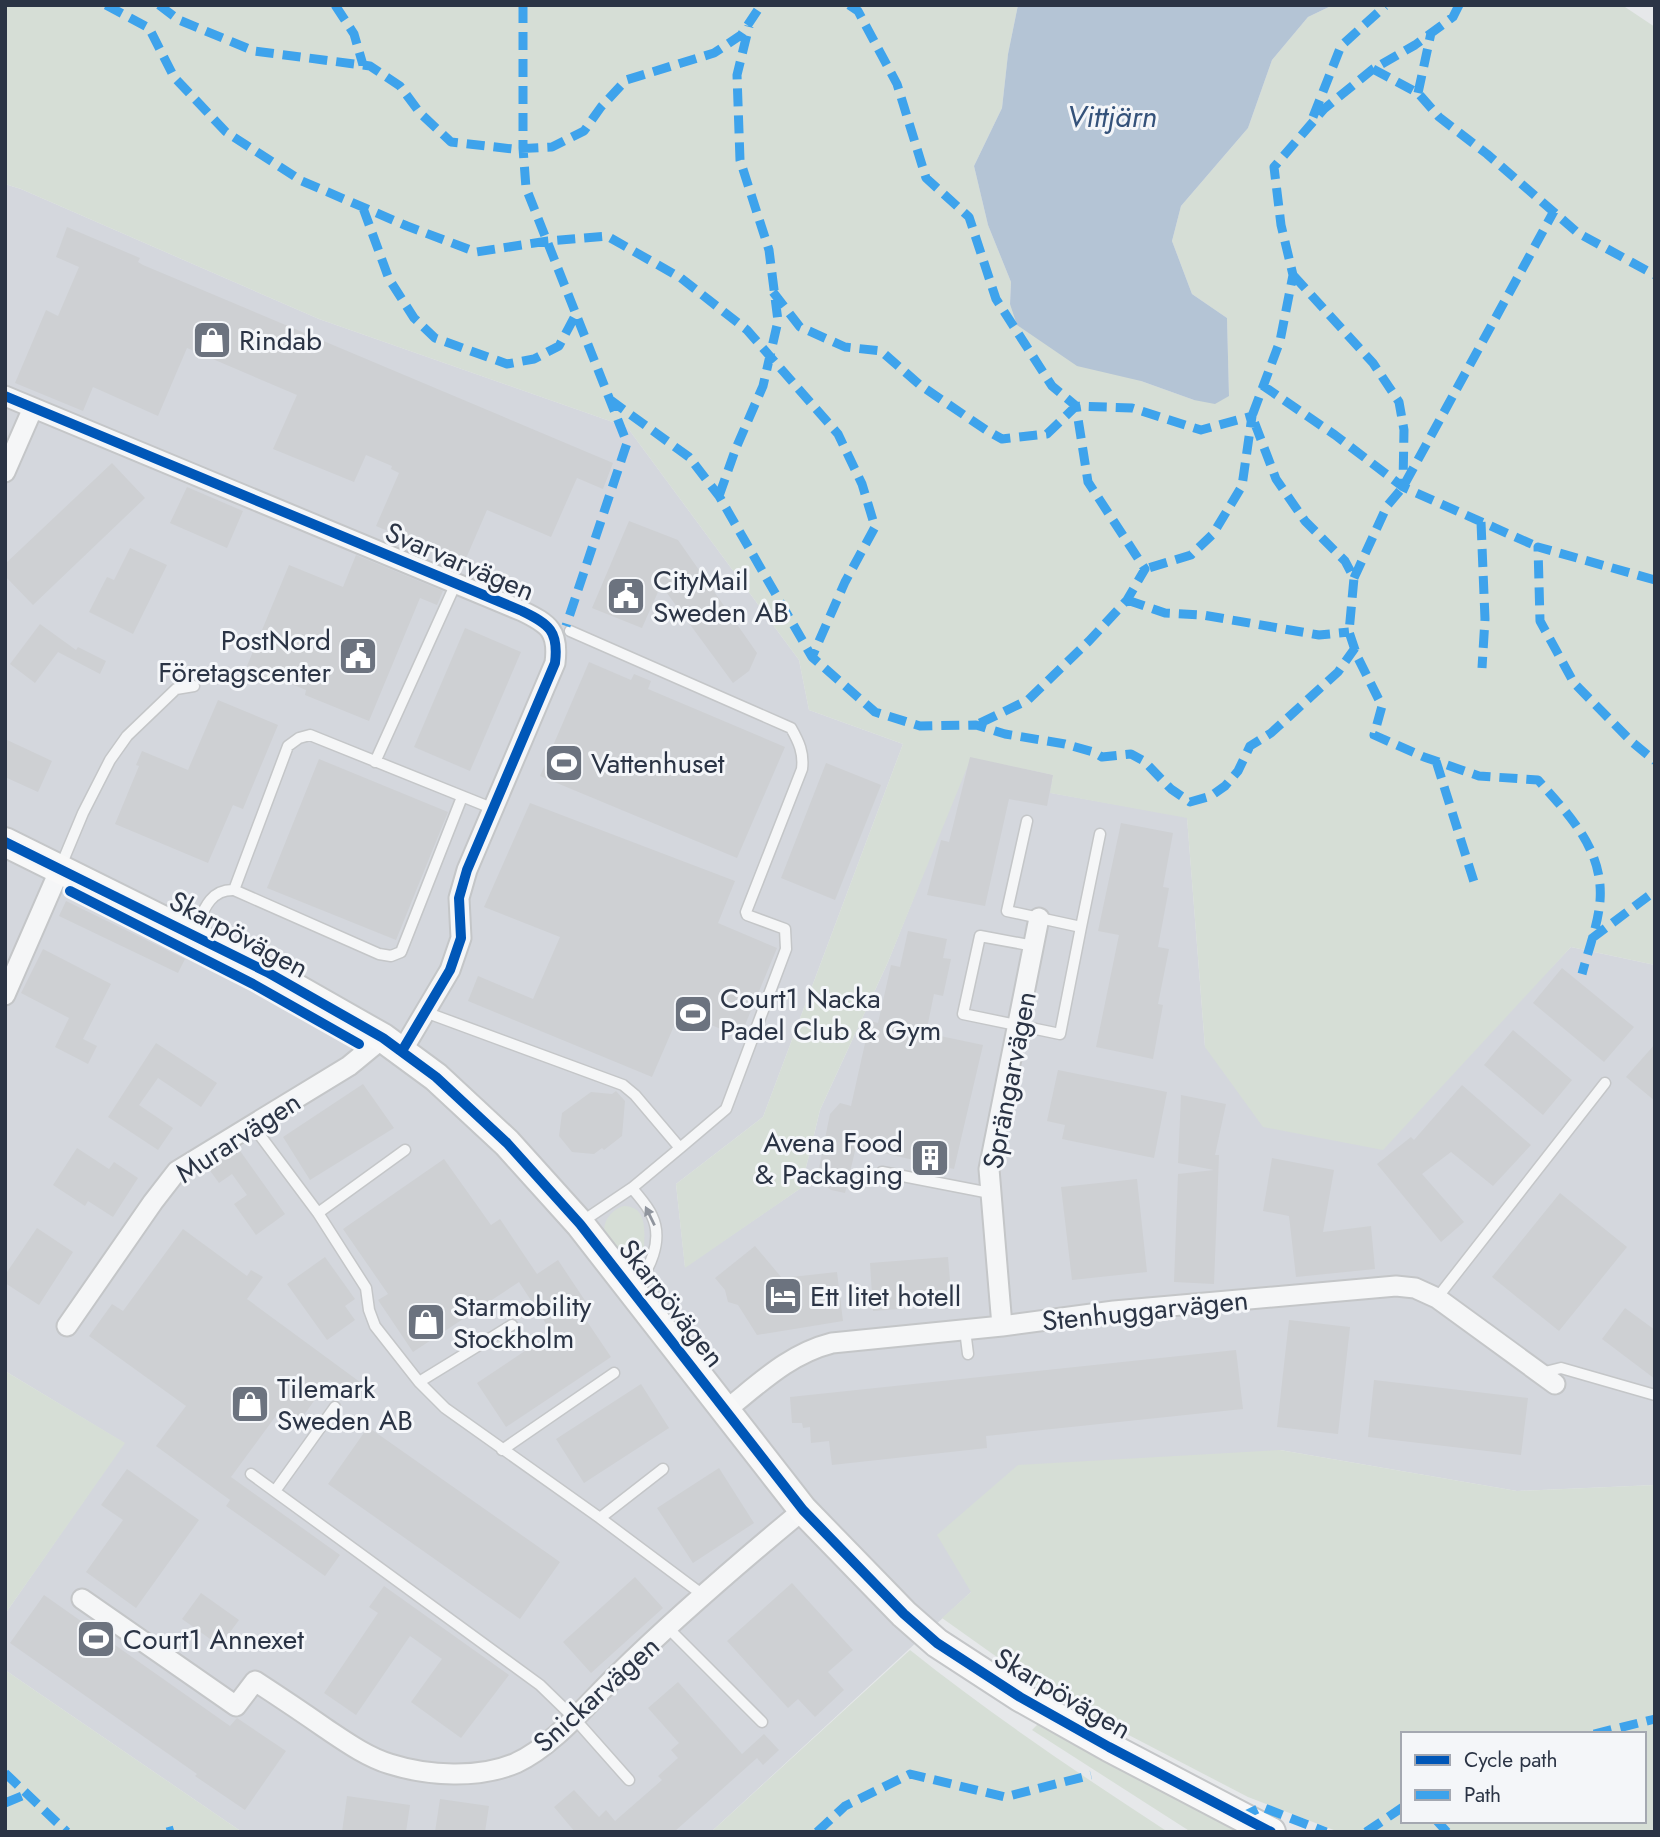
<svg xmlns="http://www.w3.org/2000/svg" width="1660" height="1837" font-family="Jost,sans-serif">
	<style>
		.built { fill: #d4d7dd }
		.green { fill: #d6ded6; fill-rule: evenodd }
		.water { fill: #b4c4d5 }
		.building { fill: #ced0d3 }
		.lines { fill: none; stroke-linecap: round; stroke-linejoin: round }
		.lane-casing { stroke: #c4c6c8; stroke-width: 13 }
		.street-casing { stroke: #c4c6c8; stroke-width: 23 }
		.secondary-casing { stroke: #c4c6c8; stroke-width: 32 }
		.lane { stroke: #f5f6f7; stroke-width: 10 }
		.street { stroke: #f5f6f7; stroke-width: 19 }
		.secondary { stroke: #f8f8f8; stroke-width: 28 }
		.quiet { stroke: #3ea3ec; stroke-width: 9; stroke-dasharray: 18 9; stroke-linecap: butt }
		.cycleway-casing { stroke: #f4f6f9; stroke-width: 15 }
		.cycleway { stroke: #0057b8; stroke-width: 10 }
		.oneway { fill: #90959e }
		.labels { text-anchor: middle; stroke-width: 6; stroke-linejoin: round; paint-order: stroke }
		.poi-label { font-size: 28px; fill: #2b3445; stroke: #f4f6f9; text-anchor: start }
		.street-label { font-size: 28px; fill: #2b3445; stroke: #f4f6f9 }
		.water-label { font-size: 30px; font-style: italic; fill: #34527a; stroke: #f4f6f9 }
	</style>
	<rect width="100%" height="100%" fill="#e6e8ea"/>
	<!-- built -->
	<path class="built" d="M5 184 21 189 319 319 627 427 799 660 809 710 903 744 763 1117 676 1184 685 1267 801 1188 820 1110 888 962 970 757 1053 775 1051 793 1187 817 1205 1047 1550 969 1571 947 1655 965V1485L1517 1491 1280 1450 971 1592 711 1832H242L5 1670V1614L124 1443 5 1371Z"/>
	<!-- green -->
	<path class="green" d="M5 5H1018L1008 54 1002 108 974 166 988 225 1011 282 1010 304 1141 381 1194 400 1229 396 1227 318 1192 294 1172 241 1181 206 1248 128 1272 60 1308 17 1333 5H1622L1655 27V965L1571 947 1383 1150 1263 1127 1205 1047 1187 818 1050 793 1053 775 971 758 888 962 820 1110 801 1188 685 1268 676 1184 763 1117 903 744 809 710 799 660 627 427 319 319 21 189 5 184Z
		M624 1206C649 1207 644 1233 644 1252L631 1267C624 1258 610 1247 606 1236 600 1223 612 1209 624 1206Z
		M5 1371 125 1443 5 1614Z
		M1280 1450 1517 1491 1655 1485V1832H1339L1248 1797 1046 1692 942 1618 971 1592 937 1535 1018 1465ZM1403 1734H1644V1821H1403Z
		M910 1650C993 1716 1079 1774 1168 1832H711Z
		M5 1670 242 1832H5Z
		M1040 1722 1245 1832H1191L1032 1730Z"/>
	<!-- water -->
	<path class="water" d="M1018 5H1333L1308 17 1272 60 1248 128 1181 206 1172 241 1192 294 1227 318 1229 396 1215 404 1194 400 1141 381 1077 366 1017 325 1010 304 1011 282 988 225 974 166 1002 108 1008 54Z"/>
	<!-- building -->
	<path class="building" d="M67 227 140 258 138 262 143 265 613 463 603 489 577 478 551 537 487 510 464 563 376 526 399 473 391 469 392 466 366 455 354 482 273 449 297 395 187 348 158 416 93 387 83 411 15 383 46 310 58 316 79 267 56 257Z
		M112 463 145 498 33 605 5 576V564Z
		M187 487 243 511 227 548 170 523Z
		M629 521 678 540 757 653 749 671 733 683 661 585 642 628 592 608Z
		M130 548 167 565 133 634 89 612 107 577 114 580Z
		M356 555 443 591 437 605 420 598 369 721 305 695 306 690 247 666 289 565 343 587Z
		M40 624 76 650 78 647 106 661 100 674 58 652 35 683 10 664Z
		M465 628 521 652 470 771 414 747Z
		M589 662 631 680 634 674 651 681 648 689 785 747 737 858 540 776Z
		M218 700 278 725 243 809 233 805 208 863 115 824 139 766 136 765 142 751 188 770Z
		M5 739 52 761 38 792 5 777Z
		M970 757 1053 775 1047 806 1009 799 985 906 927 895 941 840 949 842Z
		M319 759 448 812 396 940 267 888Z
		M826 763 881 785 835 900 781 878Z
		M530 803 735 881 718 923 777 948 740 1037 680 1012 652 1077 468 1001 478 976 533 999 560 937 484 907Z
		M1121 823 1173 833 1163 887 1169 888 1158 947 1169 949 1158 1004 1163 1005 1153 1059 1096 1047 1119 935 1098 931Z
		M66 901 185 959 178 973 59 916Z
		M908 931 947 939 943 958 951 959 943 996 934 994 926 1033 983 1045 954 1169 856 1147 845 1193 831 1190 817 1178 830 1114 840 1103 851 1106 870 1021 878 1023 891 965 900 967Z
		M43 949 111 984 83 1039 97 1046 88 1064 55 1047 69 1018 21 993Z
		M1562 968 1634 1027 1604 1062 1533 1003Z
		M1513 1030 1572 1080 1543 1115 1484 1065Z
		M156 1043 217 1083 201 1107 158 1078 139 1105 173 1128 158 1150 108 1117Z
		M1655 1044V1101L1626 1077Z
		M1058 1070 1167 1092 1154 1158 1062 1139 1065 1125 1047 1121Z
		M363 1084 394 1128 310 1180 283 1137Z
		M1462 1085 1531 1145 1493 1186 1451 1152 1422 1174 1464 1222 1441 1242 1377 1164 1411 1137 1414 1140Z
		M616 1091 625 1101 622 1136 604 1150 602 1148 594 1154 572 1152 559 1136 562 1113 591 1092 612 1094Z
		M1181 1095 1226 1104 1215 1155H1219L1214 1284 1174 1282 1178 1174 1214 1170 1178 1163Z
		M77 1148 109 1169 114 1162 138 1178 113 1217 88 1201 85 1206 53 1185Z
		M238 1148 285 1214 256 1235 234 1204 247 1195 232 1174 219 1183 208 1168Z
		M1272 1158 1334 1170 1323 1232 1371 1226 1375 1269 1296 1277 1289 1216 1263 1211Z
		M444 1159 491 1225 500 1219 537 1274 558 1260 588 1305 580 1311 611 1357 506 1427 477 1383 552 1333 519 1282 413 1352 378 1300 388 1294 343 1229Z
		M1137 1179 1147 1272 1072 1280 1061 1187Z
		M1560 1193 1627 1247 1559 1331 1492 1277Z
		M37 1228 73 1252 39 1305 5 1283V1275Z
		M183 1229 247 1276 251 1270 263 1277 247 1299 364 1385 355 1398 329 1380 296 1426 278 1413 231 1477 340 1555 325 1576 226 1506 230 1500 156 1446 186 1406 89 1336 112 1304 123 1311Z
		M755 1246 782 1278 837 1272 843 1321 757 1335 738 1305 728 1302 725 1290 715 1278Z
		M325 1257 355 1299 345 1306 355 1320 327 1340 287 1284Z
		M948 1257 952 1305 873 1311 870 1263Z
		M1625 1308 1655 1330V1379L1602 1339Z
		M1289 1320 1350 1327 1338 1434 1277 1427Z
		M1236 1350 1243 1409 986 1436 987 1448 832 1465 829 1441 811 1443 810 1427 803 1428 802 1423H792L790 1397Z
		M1374 1380 1528 1398 1521 1455 1368 1437Z
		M641 1384 669 1428 584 1483 556 1439Z
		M368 1427 560 1562 520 1619 328 1484Z
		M719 1468 754 1523 693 1563 657 1508Z
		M127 1469 199 1520 136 1608 86 1572 123 1520 101 1505Z
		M635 1577 663 1608 591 1673 563 1642Z
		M792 1583 853 1650 828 1672 844 1690 815 1717 798 1699 788 1708 727 1641Z
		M384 1586 509 1675 461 1738 411 1702 442 1659 410 1636 356 1715 324 1693 378 1613 369 1607Z
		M201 1593 239 1620 220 1646 182 1619Z
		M44 1595 230 1726 237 1718 286 1751 245 1810 195 1776 197 1774 10 1643Z
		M678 1682 742 1754 764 1734 779 1750 763 1765 757 1758 674 1832H575L554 1807 574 1790 599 1817 606 1810 615 1821 662 1780 658 1776 678 1758 671 1750 679 1743 648 1708Z
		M347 1796 410 1805 406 1832H342Z
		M440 1799 489 1806 485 1832H435Z"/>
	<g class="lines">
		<!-- lane casing -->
		<g class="lane-casing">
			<path id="lane" d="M570 631 791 728C799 742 804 753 802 769L746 912 747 915 785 929 786 949 726 1109 680 1148
				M375 762 456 583
				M1027 821 1007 911 1081 927 1100 834
				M60 868 83 813 110 760 127 736 176 689 194 686
				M234 890 379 954 391 956 401 952 462 797
				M194 932C203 912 209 889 234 890L288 746 299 738 310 735 494 809
				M1034 946 980 936 963 1014 1060 1034 1081 927
				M425 1012 623 1085 635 1095 680 1148 632 1188 580 1223
				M253 1126 318 1213 366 1288 369 1310 375 1326 419 1382 445 1408 600 1518
				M882 1172 990 1193
				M632 1188C639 1197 648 1206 652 1216 664 1241 649 1270 634 1290
				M318 1213 405 1150
				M1437 1298 1605 1083
				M965 1330 968 1354
				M1541 1373 1561 1368 1655 1395
				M419 1382 512 1325
				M502 1450 614 1373
				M663 1469 600 1518 703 1595
				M251 1474 540 1685 574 1718 629 1780
				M275 1491 335 1407
				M668 1628 762 1722"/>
		</g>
		<!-- street casing -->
		<g class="street-casing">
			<path id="street" d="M5 396 522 611C549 624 559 631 555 663L467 870 459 898 461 938 450 970 402 1051
				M5 472 33 408
				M5 995 60 869
				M67 1326 153 1202 177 1171 349 1066 383 1038
				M1002 1326 989 1169 1039 918
				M726 1410C760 1383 789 1354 832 1343L1002 1326 1114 1311 1396 1286 1415 1288 1437 1298 1555 1384
				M82 1599 236 1706 255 1681C278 1696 302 1712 325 1728 346 1742 367 1757 390 1764 428 1776 479 1779 516 1763 553 1746 587 1704 616 1676 675 1618 739 1563 803 1510"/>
		</g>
		<!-- secondary casing -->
		<g class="secondary-casing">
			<path id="secondary" d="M5 842 267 972 383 1038 436 1077 507 1143 580 1224 803 1510 904 1614 937 1643 1020 1697 1109 1747 1271 1832"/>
		</g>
		<!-- lane -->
		<use href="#lane" class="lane"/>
		<!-- street -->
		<use href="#street" class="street"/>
		<!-- secondary -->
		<use href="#secondary" class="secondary"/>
		<!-- quiet -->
		<path class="quiet" d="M106 5 149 28 174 77 226 132 302 181 407 226 476 252 548 241 607 236 681 278 747 330 838 434 862 484 875 527 845 582 812 657
			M159 5 179 20 254 51 370 66 400 86 420 113 451 142 513 149 552 147 584 131 601 107 626 80 714 53 741 35 761 5
			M335 5 354 34 363 65
			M523 5V148L526 188 627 443 566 626
			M849 5 858 11 897 84 926 178 969 217 996 299 1052 386 1076 406 1088 482 1145 569 1127 600 1089 641 1028 700 976 725
			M1459 5 1453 17 1415 45 1373 69 1324 109 1274 167 1281 225 1293 275 1280 341 1252 416 1276 479 1305 521 1345 561 1354 578 1349 632 1357 656 1382 706 1374 735 1424 757 1479 776 1538 780C1569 815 1604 850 1600 901 1598 925 1588 951 1582 974
			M1373 69 1418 93 1439 117 1487 154 1578 233 1655 275
			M1418 93 1431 33
			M1313 117 1341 46 1385 6
			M363 208 389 279 414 318 435 338 507 364 534 359 559 346 576 314
			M1293 275 1373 363 1399 402 1404 430 1403 484
			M773 292 800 327 845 347 881 351 920 385 986 430 1002 439 1047 434 1076 406 1132 408 1201 430 1252 416 1242 486 1213 534 1191 555 1145 569
			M1262 385 1335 435 1403 487 1538 547
			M609 399 689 457 719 496 812 657 875 712 920 726 976 725 1005 734 1065 744 1093 752 1102 757 1131 754 1144 761 1171 789 1190 802 1211 796 1225 786 1238 771 1250 746 1271 733 1338 672 1355 648
			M719 496 736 448 763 386 778 321 769 250 740 160 737 75 749 26
			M1481 522 1485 619 1482 668
			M1354 578 1387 506 1403 487 1554 211
			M1655 580 1538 547 1540 621 1574 683 1632 742 1655 761
			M1127 600 1165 613 1203 615 1319 635 1349 632
			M1436 761 1474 882
			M1591 939 1655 891
			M1594 1734 1655 1719
			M5 1773 67 1832
			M5 1803 27 1794
			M1241 1817 1262 1807 1326 1832
			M1437 1821 1447 1832
			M167 1832 174 1830
			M817 1832 845 1806 910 1774 1005 1797 1091 1775
			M1366 1832 1403 1807"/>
		<!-- cycleway casing -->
		<g class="cycleway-casing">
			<path id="cycleway" d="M5 396 522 611C549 624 559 631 555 663L467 870 459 898 461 938 450 970 402 1051
				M5 842 267 972 383 1038 436 1077 507 1143 580 1224 803 1510 904 1614 937 1643 1020 1697 1109 1747 1271 1832
				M70 891 253 984 359 1044"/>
		</g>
		<!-- cycleway -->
		<use href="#cycleway" class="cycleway"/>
	</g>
	<!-- one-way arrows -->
	<defs><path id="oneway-solid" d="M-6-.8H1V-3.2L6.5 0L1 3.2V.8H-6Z" transform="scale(1.75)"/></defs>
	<use class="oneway" href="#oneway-solid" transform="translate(650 1216) rotate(-116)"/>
	<!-- icons -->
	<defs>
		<g id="shop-square" transform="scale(2.0125)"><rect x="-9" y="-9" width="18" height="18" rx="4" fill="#6c737f" stroke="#f4f6f9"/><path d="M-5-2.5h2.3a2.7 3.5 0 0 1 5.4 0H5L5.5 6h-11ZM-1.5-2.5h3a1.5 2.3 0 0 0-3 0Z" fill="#fff"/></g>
		<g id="civic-square" transform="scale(2.0125)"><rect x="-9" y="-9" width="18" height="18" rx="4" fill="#6c737f" stroke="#f4f6f9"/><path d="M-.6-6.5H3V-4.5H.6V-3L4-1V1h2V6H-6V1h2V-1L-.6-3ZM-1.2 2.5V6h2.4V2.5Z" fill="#fff"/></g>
		<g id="stadium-square" transform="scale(2.0125)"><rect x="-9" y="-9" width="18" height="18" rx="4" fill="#6c737f" stroke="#f4f6f9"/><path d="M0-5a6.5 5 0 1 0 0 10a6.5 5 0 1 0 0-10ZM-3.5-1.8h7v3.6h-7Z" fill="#fff"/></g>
		<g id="building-square" transform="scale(2.0125)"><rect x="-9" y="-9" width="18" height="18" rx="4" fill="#6c737f" stroke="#f4f6f9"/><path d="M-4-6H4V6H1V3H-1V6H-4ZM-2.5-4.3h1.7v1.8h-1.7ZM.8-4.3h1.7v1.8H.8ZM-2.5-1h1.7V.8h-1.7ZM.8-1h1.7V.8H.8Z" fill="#fff"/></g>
		<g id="hotel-square" transform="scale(2.0125)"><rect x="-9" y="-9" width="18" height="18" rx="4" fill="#6c737f" stroke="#f4f6f9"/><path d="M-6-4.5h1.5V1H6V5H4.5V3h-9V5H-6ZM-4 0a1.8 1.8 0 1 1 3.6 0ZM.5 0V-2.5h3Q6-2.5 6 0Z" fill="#fff"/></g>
	</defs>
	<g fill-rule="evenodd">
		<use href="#shop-square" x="212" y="340"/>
		<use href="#civic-square" x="626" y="596"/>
		<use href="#civic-square" x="358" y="656"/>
		<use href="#stadium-square" x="564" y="763"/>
		<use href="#stadium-square" x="693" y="1014"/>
		<use href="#building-square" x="930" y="1158"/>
		<use href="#hotel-square" x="783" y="1296"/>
		<use href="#shop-square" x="426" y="1322"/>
		<use href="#shop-square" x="250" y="1404"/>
		<use href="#stadium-square" x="96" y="1639"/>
	</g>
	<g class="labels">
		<!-- poi labels -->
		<g class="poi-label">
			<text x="239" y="350">Rindab</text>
			<text x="653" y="590">CityMail<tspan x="653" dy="32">Sweden AB</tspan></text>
			<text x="331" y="650" text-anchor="end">PostNord<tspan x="331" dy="32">Företagscenter</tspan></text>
			<text x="591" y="773">Vattenhuset</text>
			<text x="720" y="1008">Court1 Nacka<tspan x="720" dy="32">Padel Club &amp; Gym</tspan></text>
			<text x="903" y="1152" text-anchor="end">Avena Food<tspan x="903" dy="32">&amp; Packaging</tspan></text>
			<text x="810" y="1306">Ett litet hotell</text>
			<text x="453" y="1316">Starmobility<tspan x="453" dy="32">Stockholm</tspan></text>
			<text x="277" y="1398">Tilemark<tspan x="277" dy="32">Sweden AB</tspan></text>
			<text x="123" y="1649">Court1 Annexet</text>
		</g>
		<!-- street labels -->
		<g class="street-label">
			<text transform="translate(460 561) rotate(23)" y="10">Svarvarvägen</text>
			<text transform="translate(239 934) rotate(28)" y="10">Skarpövägen</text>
			<text transform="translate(1009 1080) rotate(-79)" y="10">Sprängarvägen</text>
			<text transform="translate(238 1137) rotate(-33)" y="10">Murarvägen</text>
			<text transform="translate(672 1303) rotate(52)" y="10">Skarpövägen</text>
			<text transform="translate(1145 1310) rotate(-6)" y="10">Stenhuggarvägen</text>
			<text transform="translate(1063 1693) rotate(30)" y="10">Skarpövägen</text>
			<text transform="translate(596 1694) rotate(-42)" y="10">Snickarvägen</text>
		</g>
		<!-- water labels -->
		<g class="water-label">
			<text x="1112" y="127">Vittjärn</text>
		</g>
	</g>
	<!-- border -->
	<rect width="1660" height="1837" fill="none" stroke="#2b3445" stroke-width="14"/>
	<!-- legend -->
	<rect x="1401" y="1732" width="245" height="91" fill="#f4f6f9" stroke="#a4a8b1" stroke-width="2"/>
	<rect x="1415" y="1755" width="35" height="10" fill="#0057b8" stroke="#a4a8b1" stroke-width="2"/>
	<text x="1464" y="1767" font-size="21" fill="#2b3445">Cycle path</text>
	<rect x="1415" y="1790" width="35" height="10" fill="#3ea3ec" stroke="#a4a8b1" stroke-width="2"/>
	<text x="1464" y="1802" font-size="21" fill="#2b3445">Path</text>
</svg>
